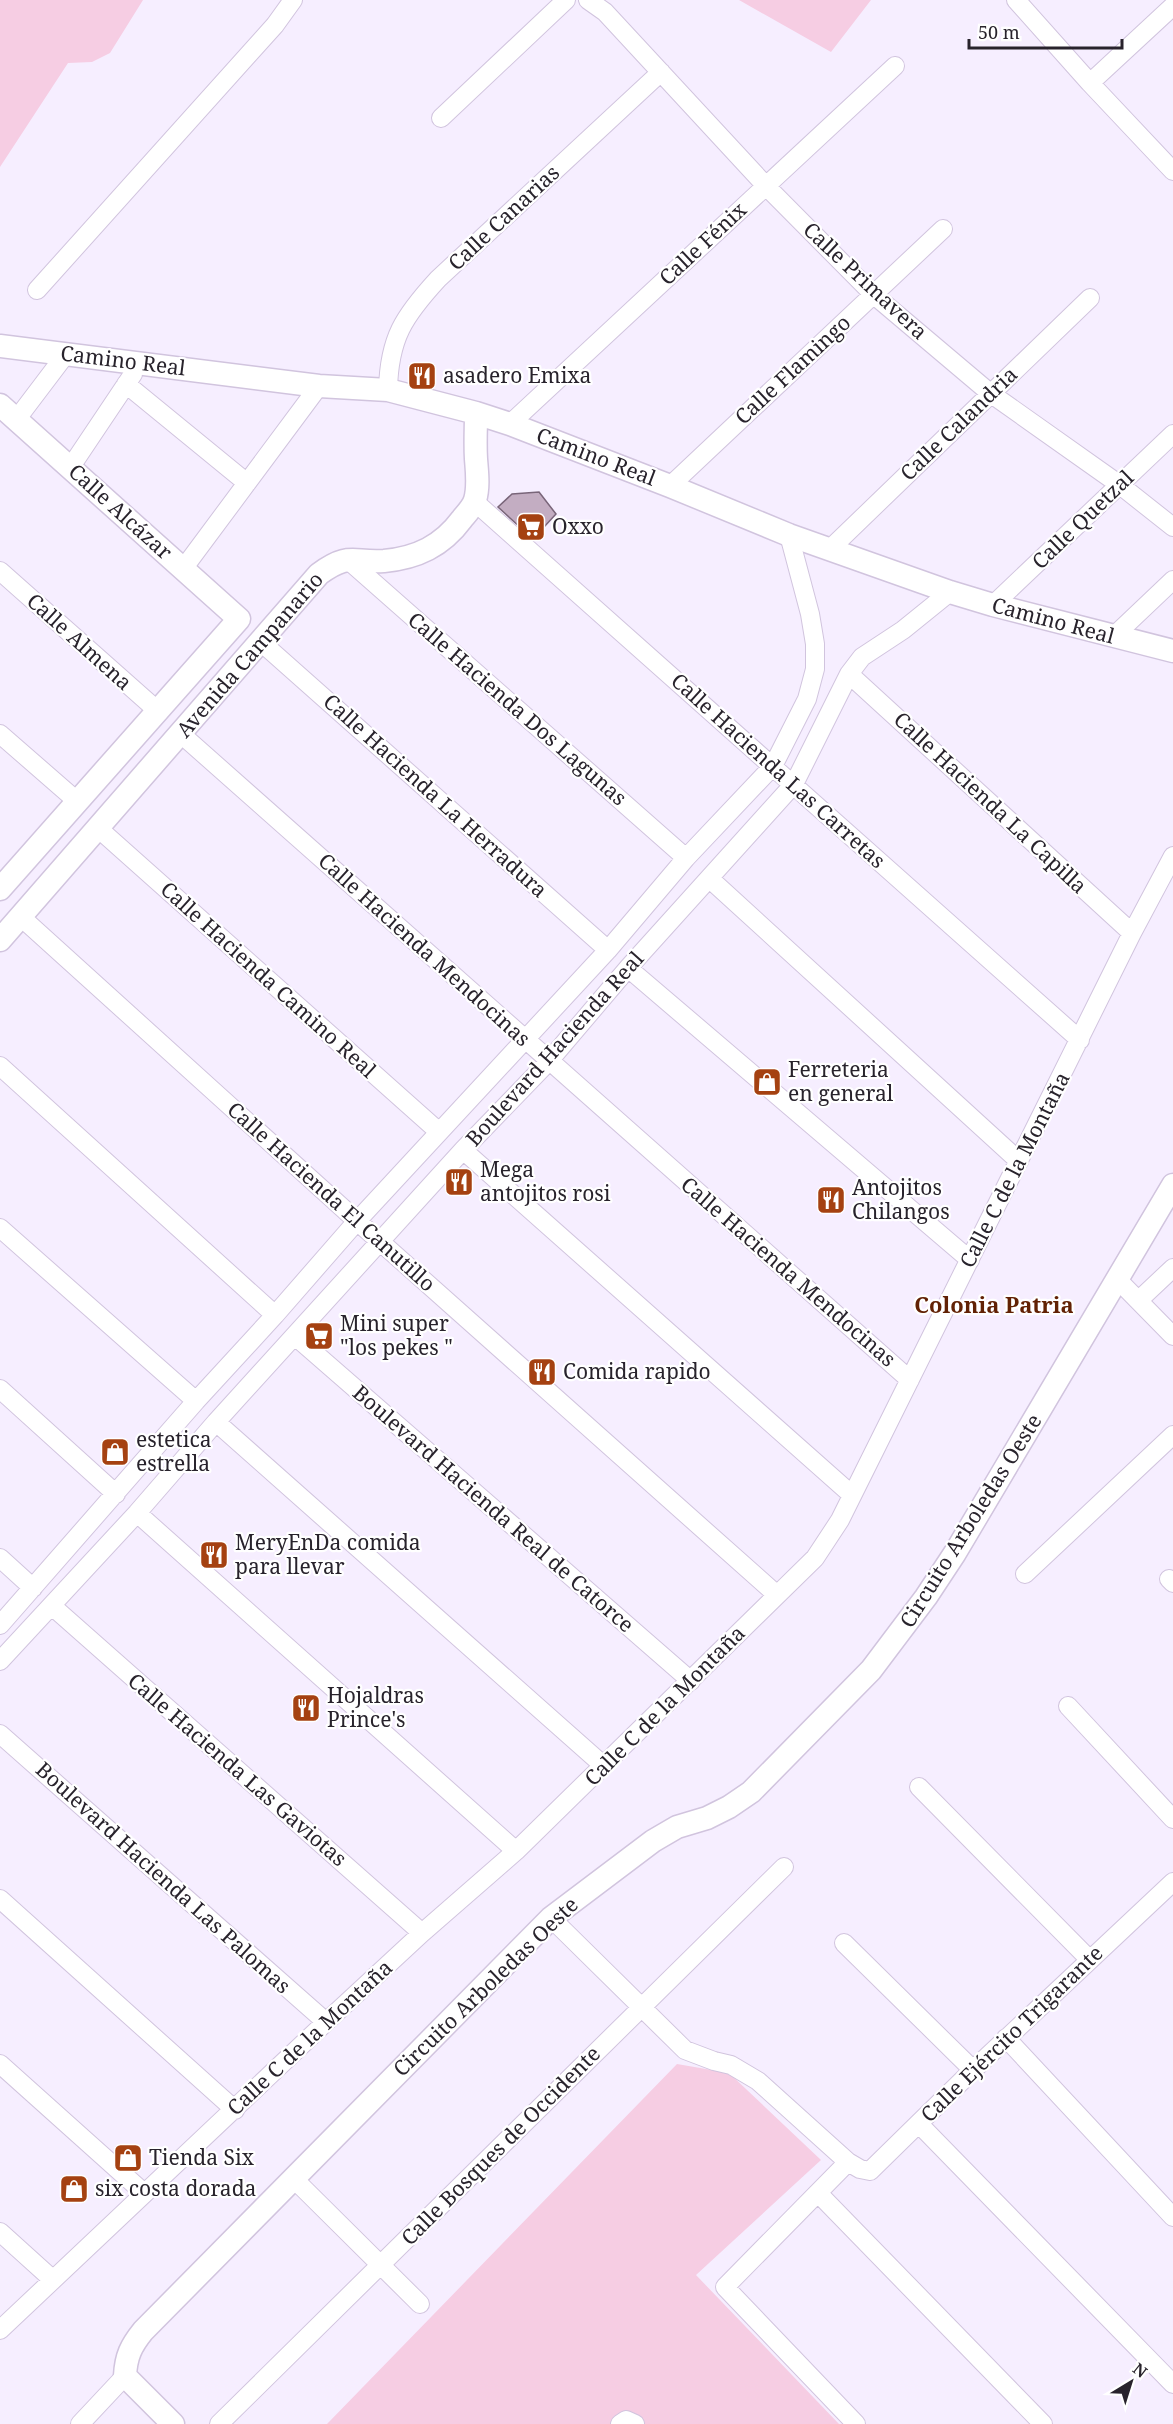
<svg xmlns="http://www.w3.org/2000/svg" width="1173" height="2424" font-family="'Noto Serif',serif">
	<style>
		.green { fill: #f6cde3 }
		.building { fill: #c3adc2; stroke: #796579; stroke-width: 1.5 }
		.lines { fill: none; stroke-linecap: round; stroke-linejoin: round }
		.minor-casing { stroke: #d1c4de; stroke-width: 20 }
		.tertiary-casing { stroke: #d1c4de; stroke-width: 25 }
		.minor { stroke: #fff; stroke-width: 18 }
		.tertiary { stroke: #fff; stroke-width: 22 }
		.labels { text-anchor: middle; stroke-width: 4.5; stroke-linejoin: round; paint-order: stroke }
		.street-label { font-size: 21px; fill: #28232c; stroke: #fff }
		.poi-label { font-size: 21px; fill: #28232c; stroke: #fff; text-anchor: start }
		.neighbourhood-label { font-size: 22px; font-weight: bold; fill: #612104; stroke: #fff }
	</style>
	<rect width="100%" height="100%" fill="#f6eeff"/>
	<!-- green -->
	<path class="green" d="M0 0H143L110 53 92 62 68 63 0 167Z
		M739 0H871L831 52Z
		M677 2064 729 2073 821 2160 696 2275 839 2424H327Z"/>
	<!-- building -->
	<path class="building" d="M539 492 556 514 533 539 498 507 512 494Z"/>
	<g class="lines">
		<!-- minor casing -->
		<g class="minor-casing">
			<path id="minor" d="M588 0 605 12 766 186 874 295 990 393 1120 485 1173 527
				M1016 0 1090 83 1173 171
				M1090 83 1173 6
				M441 118 566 0
				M37 290 275 25 293 0
				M126 384 247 483
				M388 390C389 338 404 316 438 279L661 72
				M16 420 66 354
				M510 424 895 66
				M70 468 133 374
				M670 486 943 229
				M475 502 1080 1040
				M829 550 1090 298
				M347 559 686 858
				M183 569 319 386
				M0 571 159 712
				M993 605 1173 434
				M1113 637 1173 580
				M261 642 608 950
				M849 674 1132 933
				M0 734 78 802
				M181 734 910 1380
				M99 829 438 1131
				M710 879 1019 1161
				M21 917 357 1221 777 1595
				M628 968 970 1260
				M0 1066 275 1315
				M463 1150 852 1495
				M0 1228 196 1401
				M1117 1279 1173 1336
				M1139 1300 1173 1268
				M295 1336 691 1681
				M0 1389 116 1494
				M216 1422 604 1766
				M137 1513 516 1851
				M0 1558 33 1588
				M1025 1574 1173 1435
				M1169 1579 1173 1583
				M52 1606 422 1933
				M0 1625 196 1401 275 1315 357 1221 608 950 686 858 773 766 807 699 815 669V644L810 614 789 535
				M0 1661 137 1513 216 1422 463 1150 549 1061 628 968 794 784 849 674 862 657 903 630 950 592
				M1068 1706 1173 1819
				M0 1734 326 2022
				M919 1787 1090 1960
				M0 1899 235 2110
				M551 1918 685 2050 714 2061 731 2065 758 2081 848 2162 860 2169 870 2171 973 2070 1173 1882
				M844 1943 973 2070
				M1006 2038 1173 2217
				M0 2064 144 2193
				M919 2124 1173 2384
				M848 2162 725 2287 856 2424
				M293 2178 420 2304
				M818 2193 1043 2424
				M0 2232 52 2279
				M0 2330 326 2022 422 1933 516 1851 815 1558 840 1520 1132 933 1173 856
				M80 2424 125 2376
				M219 2424 784 1867
				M620 2424 626 2420 635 2424"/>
		</g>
		<!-- tertiary casing -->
		<g class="tertiary-casing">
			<path id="tertiary" d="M0 346 319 386 388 390 476 413 510 424 670 486 789 535 950 592 993 605 1173 651
				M0 405 239 619 0 889
				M0 940 319 574C349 552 352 563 384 561 417 558 442 546 462 519 466 514 473 507 475 500 479 487 477 472 476 459 475 443 476 428 476 413
				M173 2424 125 2376C126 2356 131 2346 143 2331L551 1918 653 1841 677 1827 707 1818 729 1807 751 1792 871 1670 926 1597 955 1553 1173 1185"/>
		</g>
		<!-- minor -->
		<use href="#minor" class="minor"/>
		<!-- tertiary -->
		<use href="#tertiary" class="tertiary"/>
	</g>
	<!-- icons -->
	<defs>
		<g id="restaurant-square" transform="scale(1.5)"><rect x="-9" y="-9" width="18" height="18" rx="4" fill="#a54111" stroke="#fff"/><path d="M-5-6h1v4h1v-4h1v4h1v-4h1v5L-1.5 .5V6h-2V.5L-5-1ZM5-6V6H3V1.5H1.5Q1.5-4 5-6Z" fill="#fff"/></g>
		<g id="supermarket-square" transform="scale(1.5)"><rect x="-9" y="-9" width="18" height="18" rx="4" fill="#a54111" stroke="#fff"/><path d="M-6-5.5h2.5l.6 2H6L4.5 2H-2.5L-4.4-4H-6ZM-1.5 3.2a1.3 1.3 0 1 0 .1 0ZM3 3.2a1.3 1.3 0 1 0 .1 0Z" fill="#fff"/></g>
		<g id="shop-square" transform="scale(1.5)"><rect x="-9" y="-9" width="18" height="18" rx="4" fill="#a54111" stroke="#fff"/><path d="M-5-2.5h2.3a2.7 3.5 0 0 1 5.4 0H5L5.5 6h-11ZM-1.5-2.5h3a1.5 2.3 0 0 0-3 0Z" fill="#fff"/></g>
	</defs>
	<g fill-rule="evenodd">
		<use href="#restaurant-square" x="422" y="376"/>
		<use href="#supermarket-square" x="531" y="527"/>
		<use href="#shop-square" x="767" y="1082"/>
		<use href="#restaurant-square" x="459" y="1182"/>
		<use href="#restaurant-square" x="831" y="1200"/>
		<use href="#supermarket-square" x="319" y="1336"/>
		<use href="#restaurant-square" x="542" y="1372"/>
		<use href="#shop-square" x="115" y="1452"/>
		<use href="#restaurant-square" x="214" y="1555"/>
		<use href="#restaurant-square" x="306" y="1708"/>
		<use href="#shop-square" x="128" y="2158"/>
		<use href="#shop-square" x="74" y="2189"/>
	</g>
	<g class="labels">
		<!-- street labels -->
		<g class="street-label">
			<text transform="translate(504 218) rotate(-43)" y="7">Calle Canarias</text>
			<text transform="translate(703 244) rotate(-43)" y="7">Calle Fénix</text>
			<text transform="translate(865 281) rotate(43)" y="7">Calle Primavera</text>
			<text transform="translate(123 361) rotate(7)" y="7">Camino Real</text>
			<text transform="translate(793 370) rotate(-43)" y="7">Calle Flamingo</text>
			<text transform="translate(959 424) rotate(-44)" y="7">Calle Calandria</text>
			<text transform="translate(596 457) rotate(21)" y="7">Camino Real</text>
			<text transform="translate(120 512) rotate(42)" y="7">Calle Alcázar</text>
			<text transform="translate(1083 520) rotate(-44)" y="7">Calle Quetzal</text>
			<text transform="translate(1053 621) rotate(15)" y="7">Camino Real</text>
			<text transform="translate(79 642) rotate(42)" y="7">Calle Almena</text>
			<text transform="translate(250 655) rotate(-49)" y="7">Avenida Campanario</text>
			<text transform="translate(517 709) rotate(41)" y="7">Calle Hacienda Dos Lagunas</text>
			<text transform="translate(778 771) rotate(42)" y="7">Calle Hacienda Las Carretas</text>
			<text transform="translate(435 796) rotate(42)" y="7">Calle Hacienda La Herradura</text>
			<text transform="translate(990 803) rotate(43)" y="7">Calle Hacienda La Capilla</text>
			<text transform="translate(424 950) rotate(42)" y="7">Calle Hacienda Mendocinas</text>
			<text transform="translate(268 980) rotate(42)" y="7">Calle Hacienda Camino Real</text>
			<text transform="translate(555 1049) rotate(-48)" y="7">Boulevard Hacienda Real</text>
			<text transform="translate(1015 1170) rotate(-63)" y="7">Calle C de la Montaña</text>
			<text transform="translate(331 1197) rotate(42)" y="7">Calle Hacienda El Canutillo</text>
			<text transform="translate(788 1272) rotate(41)" y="7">Calle Hacienda Mendocinas</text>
			<text transform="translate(493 1509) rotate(41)" y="7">Boulevard Hacienda Real de Catorce</text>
			<text transform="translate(971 1521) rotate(-58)" y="7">Circuito Arboledas Oeste</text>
			<text transform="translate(665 1706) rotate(-45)" y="7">Calle C de la Montaña</text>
			<text transform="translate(237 1770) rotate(41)" y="7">Calle Hacienda Las Gaviotas</text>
			<text transform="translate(163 1878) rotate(42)" y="7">Boulevard Hacienda Las Palomas</text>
			<text transform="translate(486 1987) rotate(-44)" y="7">Circuito Arboledas Oeste</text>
			<text transform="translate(1012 2034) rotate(-44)" y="7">Calle Ejército Trigarante</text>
			<text transform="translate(310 2038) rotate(-43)" y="7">Calle C de la Montaña</text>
			<text transform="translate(501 2146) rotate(-45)" y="7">Calle Bosques de Occidente</text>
		</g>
		<!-- poi labels -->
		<g class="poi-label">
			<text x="443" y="383">asadero Emixa</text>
			<text x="552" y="534">Oxxo</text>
			<text x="788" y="1077">Ferreteria<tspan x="788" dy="24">en general</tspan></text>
			<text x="480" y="1177">Mega<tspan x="480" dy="24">antojitos rosi</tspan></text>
			<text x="852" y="1195">Antojitos<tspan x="852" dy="24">Chilangos</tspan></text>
			<text x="340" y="1331">Mini super<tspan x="340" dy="24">"los pekes "</tspan></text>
			<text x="563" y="1379">Comida rapido</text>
			<text x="136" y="1447">estetica<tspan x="136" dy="24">estrella</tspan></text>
			<text x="235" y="1550">MeryEnDa comida<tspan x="235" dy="24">para llevar</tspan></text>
			<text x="327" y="1703">Hojaldras<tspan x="327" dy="24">Prince's</tspan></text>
			<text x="149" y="2165">Tienda Six</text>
			<text x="95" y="2196">six costa dorada</text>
		</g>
		<!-- neighbourhood labels -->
		<g class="neighbourhood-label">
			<text x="994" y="1313">Colonia Patria</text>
		</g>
	</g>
	<!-- north arrow -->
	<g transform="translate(1131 2382) rotate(38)" stroke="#ffffff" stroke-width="4.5" paint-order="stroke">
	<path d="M0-4.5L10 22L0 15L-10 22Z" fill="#28232c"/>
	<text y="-9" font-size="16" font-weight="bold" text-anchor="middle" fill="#28232c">N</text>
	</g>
	<!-- scale -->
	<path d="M969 39v9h153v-9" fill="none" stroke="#28232c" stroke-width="3"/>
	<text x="978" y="39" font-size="18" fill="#28232c" stroke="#ffffff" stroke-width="4.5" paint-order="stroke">50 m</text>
</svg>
